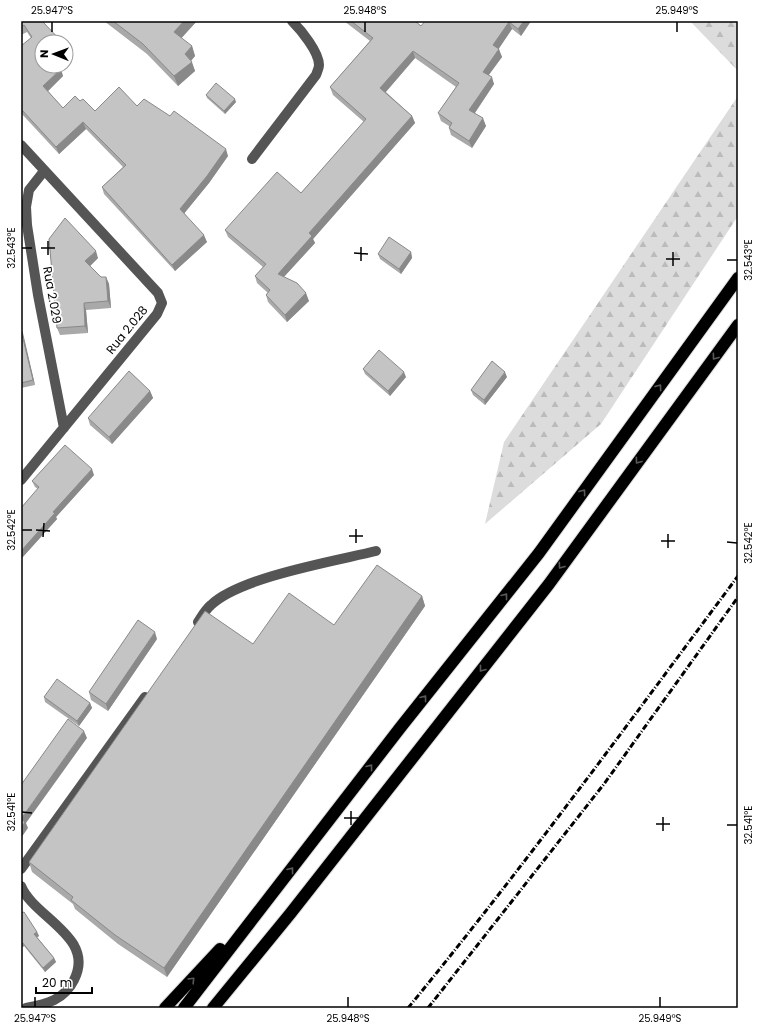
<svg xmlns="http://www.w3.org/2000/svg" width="759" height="1029" font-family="Poppins,sans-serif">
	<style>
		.forest { fill: url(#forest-firs) }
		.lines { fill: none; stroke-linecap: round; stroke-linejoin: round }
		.highway-casing { stroke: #dbdbdb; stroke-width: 14 }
		.minor { stroke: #555; stroke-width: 10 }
		.highway { stroke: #000; stroke-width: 12 }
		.rail { stroke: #000; stroke-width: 3; stroke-dasharray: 6 2 1 2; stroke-linecap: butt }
		.wall { fill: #a9a9a9 }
		.shaded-wall { fill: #898989 }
		.building { fill: #c4c4c4; stroke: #898989 }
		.oneway { stroke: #595959 }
		.ticks { fill: none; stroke: #000; stroke-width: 1.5 }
		.labels { text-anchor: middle; stroke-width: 3.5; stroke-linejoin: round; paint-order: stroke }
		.street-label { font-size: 12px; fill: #000; stroke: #fff }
		.neatline { fill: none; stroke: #000; stroke-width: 1.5 }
		.ticks-label { font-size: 10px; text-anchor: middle; fill: #000 }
	</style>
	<defs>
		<pattern id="forest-firs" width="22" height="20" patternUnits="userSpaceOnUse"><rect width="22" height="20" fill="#dcdcdc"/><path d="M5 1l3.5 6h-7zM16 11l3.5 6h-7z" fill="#bbb"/></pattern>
	</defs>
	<rect width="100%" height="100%" fill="#fff"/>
	<!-- forest -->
	<path class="forest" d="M690 21H738V71Z
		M738 96V216L601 424 485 524 504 442Z"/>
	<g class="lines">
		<!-- highway casing -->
		<g class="highway-casing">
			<path id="highway" d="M165 1008 220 949
				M184 1008 400 728 539 553 738 278
				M213 1008 290 914 549 584 738 325"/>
		</g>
		<!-- minor -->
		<path class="minor" d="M21 145 158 293 162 303 157 314 21 480
			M252 159 316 75C317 72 319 68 319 65 319 52 301 30 292 21
			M44 171 29 190 26 207 27 225 38 295 64 428
			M198 622C202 616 206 609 211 605 240 577 335 561 376 551
			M21 869 145 697
			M21 886C34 918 96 937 74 980 64 1000 47 1004 26 1008"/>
		<!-- highway -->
		<use href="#highway" class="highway"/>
		<!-- rail -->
		<path class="rail" d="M408 1008C523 868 630 721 738 576
			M428 1008 604 784 738 597"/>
	</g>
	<!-- wall -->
	<path class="wall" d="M21 21 42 42 63 76 48 91 63 108 80 101 95 111 137 106 228 156 209 183 184 213 207 242 175 271 104 194 102 187 123 167 86 129 59 154 21 113V46L31 38 27 32 21 35Z
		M104 21H196V22L181 38 192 46 195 56 191 61 195 71 178 86 147 54Z
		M344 21H415L421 26 531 21 521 36 512 29 498 49 502 57 488 75 494 84 475 113 486 126 472 148 451 135 449 128V126L441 121 438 113 456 87 415 58 386 92 412 116 415 123 313 239 315 243 284 277 309 301 287 322 268 302 266 295 268 293 257 283 255 276 263 267 228 237 225 230 301 193 364 122 333 95 330 87 370 41Z
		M206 95 236 102 225 114 207 98Z
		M49 239 98 258 90 266 101 277H106L109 284 111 308 86 310 88 333 60 335 57 328Z
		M411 252 412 258 401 274 380 259 378 254Z
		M21 329 35 385 21 388Z
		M363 369 406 377 390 396 365 374Z
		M507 377 485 405 473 395 471 390Z
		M150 391 153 398 112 444 90 425 88 418Z
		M94 475 56 517 57 519 21 559V508L38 489 35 487 32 481Z
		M422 596 425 606 167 977 118 944 75 909 73 904 32 872 29 862 253 644 334 625Z
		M157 639 108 711 91 700 89 692Z
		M44 697 90 703 92 708 79 726 45 702Z
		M21 913 37 932 39 936 37 937 54 958 56 962 45 972 24 946 21 948Z"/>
	<!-- shaded-wall -->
	<path class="shaded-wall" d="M184 21H196V22L178 42 174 32Z
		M524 21H531L521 36 518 29Z
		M509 22 512 29 496 53 493 45Z
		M66 46 69 53 66 55Z
		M192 46 195 56 188 64 185 54Z
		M499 49 502 57 486 79 483 72Z
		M413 51 415 58 383 95 380 88Z
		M192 62 195 71 178 86 174 76Z
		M61 69 63 76 46 93 43 86Z
		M492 77 494 84 472 117 469 110Z
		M235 99 236 102 225 114 224 111Z
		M412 116 415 123 313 239 315 243 280 281 278 274 309 233Z
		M483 118 486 126 472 148 469 141Z
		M83 122 86 129 59 154 56 147Z
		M226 149 228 156 209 183 183 215 180 209Z
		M204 235 207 242 175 271 172 265Z
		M96 251 98 258 88 268 85 261Z
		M411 252 412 258 401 274 399 269Z
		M106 277 109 284 111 308 108 301Z
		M306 293 309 301 287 322 285 315Z
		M84 303 86 310 88 333 85 326Z
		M21 329 23 333 35 385 33 380Z
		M404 372 406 377 390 396 388 391Z
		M505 372 507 377 485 405 484 400Z
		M150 391 153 398 112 444 109 437Z
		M92 469 94 475 56 517 57 519 21 559V551L53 512Z
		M422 596 425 606 167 977 164 968Z
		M155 632 157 639 108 711 106 704Z
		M90 703 92 708 79 726 77 721Z
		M84 731 87 738 26 823 28 828 21 838V819Z
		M37 932 39 936 36 938 34 934Z
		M22 942 24 946 21 948V943Z
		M54 958 56 962 45 972 43 968Z"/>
	<!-- building -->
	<path class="building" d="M21 21H42L62 42H42V66H58L61 69 43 86 63 108 75 96 80 101 83 99 95 111 119 87 137 106 144 99 170 116 174 111 226 149 207 176 180 209 204 235 172 265 102 187 126 165 83 122 56 147 21 109V46L32 37 24 25 21 27Z
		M113 21H184L174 32 192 46 185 54 192 62 174 76 143 44Z
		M351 21H415L421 26 425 21H524L518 29 509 22 493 45 499 49 483 72 492 77 469 110 483 118 469 141 449 128 452 123 438 113 459 83 413 51 380 88 412 116 309 233 312 236 278 274 297 283 306 293 285 315 266 295 270 290 255 276 266 264 225 230 277 172 301 193 366 119 330 87 373 38Z
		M216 83 235 99 224 111 206 95Z
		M65 218 96 251 85 261 101 277H106L108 301 84 303 85 326 57 328 49 239Z
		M389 237 411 252 399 269 378 254Z
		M21 330 33 380 21 383Z
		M379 350 404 372 388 391 363 369Z
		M492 361 505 372 484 400 471 390Z
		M129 371 150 391 109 437 88 418Z
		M65 445 92 469 53 512 55 513 21 551V508L39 487 32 481Z
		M377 565 422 596 164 968 115 935 71 900 73 897 29 862 205 611 253 644 289 593 334 625Z
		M138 620 155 632 106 704 89 692Z
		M57 679 90 703 77 721 44 697Z
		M68 719 84 731 21 819 25 822 21 828V785Z
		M24 912 37 932 34 934 54 958 43 968 22 942 21 943V913Z"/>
	<!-- one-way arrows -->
	<defs><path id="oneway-chevron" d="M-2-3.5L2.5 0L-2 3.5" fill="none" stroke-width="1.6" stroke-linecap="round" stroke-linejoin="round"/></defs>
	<g class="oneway">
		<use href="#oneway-chevron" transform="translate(715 357) rotate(126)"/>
		<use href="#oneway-chevron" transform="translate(659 387) rotate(-54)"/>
		<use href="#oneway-chevron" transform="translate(638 461) rotate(126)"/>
		<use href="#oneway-chevron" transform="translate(583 492) rotate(-54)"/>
		<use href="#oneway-chevron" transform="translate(561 566) rotate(126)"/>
		<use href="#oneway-chevron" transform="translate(505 596) rotate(-52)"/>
		<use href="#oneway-chevron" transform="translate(482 669) rotate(128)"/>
		<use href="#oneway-chevron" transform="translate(424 698) rotate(-52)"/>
		<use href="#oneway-chevron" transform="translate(370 767) rotate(-52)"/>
		<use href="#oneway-chevron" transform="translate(291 870) rotate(-52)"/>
		<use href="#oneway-chevron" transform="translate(192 980) rotate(-46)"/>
	</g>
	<!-- ticks -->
	<path class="ticks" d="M52 32V22M365 32V22M677 32V22M22 248H32M41 248H55M354 253 368 254M48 255V241M666 259H680M727 260H737M361 261V247M673 266V252M22 530H32M36 530 50 531M349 536H363M43 537 44 523M661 541H675M727 542 737 543M356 543V529M668 548V534M22 812 32 813M344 818H358M656 824H670M351 825V811M727 825H737M663 831V817M35 1007V997M348 1007V997M660 1007V997"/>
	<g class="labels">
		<!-- street labels -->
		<g class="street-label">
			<text transform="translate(52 295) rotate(80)" y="4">Rua 2.029</text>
			<text transform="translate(127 330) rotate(-51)" y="4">Rua 2.028</text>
		</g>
	</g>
	<!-- border -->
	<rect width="759" height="1029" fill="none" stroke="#ffffff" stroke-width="44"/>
	<!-- north arrow -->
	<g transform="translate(54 54) rotate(271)"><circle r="19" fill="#ffffff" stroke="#999999"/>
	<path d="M0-3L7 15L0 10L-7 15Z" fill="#000000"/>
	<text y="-6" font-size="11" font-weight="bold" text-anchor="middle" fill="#000000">N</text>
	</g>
	<!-- scale -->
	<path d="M36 987v6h56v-6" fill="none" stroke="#000000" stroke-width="2"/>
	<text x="42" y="987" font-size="12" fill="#000000" stroke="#ffffff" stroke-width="3" paint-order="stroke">20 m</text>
	<rect x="22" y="22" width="715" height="985" class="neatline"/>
	<g class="ticks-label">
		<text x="52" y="14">25.947°S</text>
		<text x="365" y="14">25.948°S</text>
		<text x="677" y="14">25.949°S</text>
		<text transform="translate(11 248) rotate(-90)" y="4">32.543°E</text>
		<text transform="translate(748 260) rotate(-90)" y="4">32.543°E</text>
		<text transform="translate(11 530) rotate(-90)" y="4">32.542°E</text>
		<text transform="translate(748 543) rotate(-90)" y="4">32.542°E</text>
		<text transform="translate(11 812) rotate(-90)" y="4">32.541°E</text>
		<text transform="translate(748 825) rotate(-90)" y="4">32.541°E</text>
		<text x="35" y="1022">25.947°S</text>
		<text x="348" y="1022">25.948°S</text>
		<text x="660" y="1022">25.949°S</text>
	</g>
</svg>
